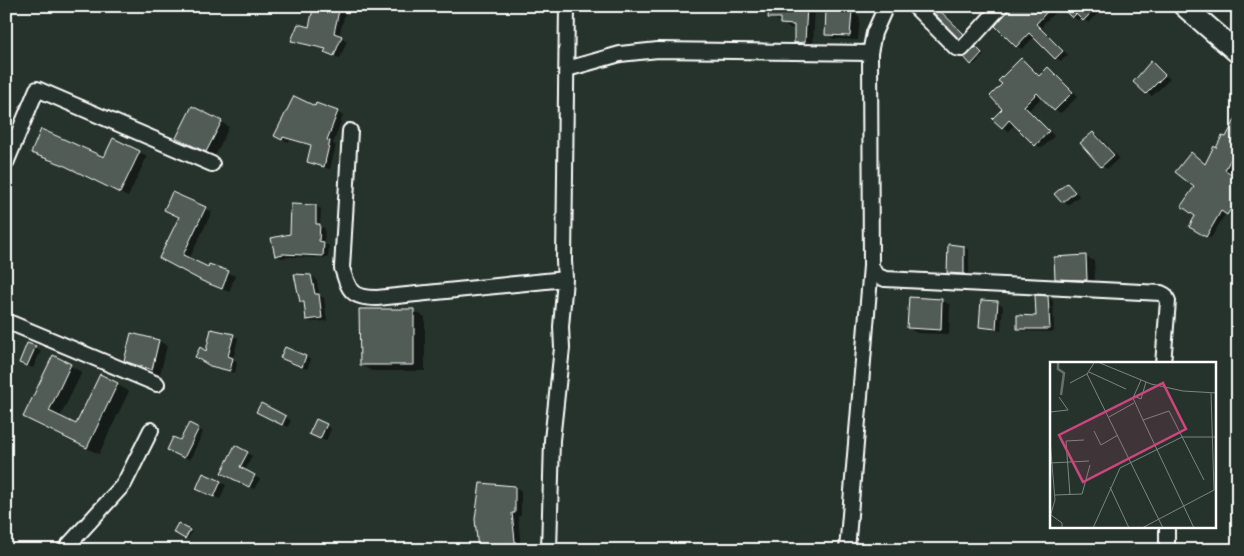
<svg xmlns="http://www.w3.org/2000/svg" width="1244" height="556" font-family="'Comic Neue',sans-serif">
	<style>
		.shadow { fill: #0007 }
		.building { fill: #515c57; stroke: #fff }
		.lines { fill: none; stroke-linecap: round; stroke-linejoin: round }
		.minor-casing { stroke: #fff; stroke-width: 18 }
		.highway-casing { stroke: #fff; stroke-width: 24 }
		.minor { stroke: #26332d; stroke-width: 14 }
		.highway { stroke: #26332d; stroke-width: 20 }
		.inset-river { fill: none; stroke: #67706c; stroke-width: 2.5 }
		.inset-road { fill: none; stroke: #7d8581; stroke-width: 1 }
		.view { fill: #ce467c; fill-opacity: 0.15; stroke: #ce467c; stroke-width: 2.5 }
		.inset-edge { fill: none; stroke: #fff; stroke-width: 2.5 }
	</style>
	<rect width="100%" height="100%" fill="#26332d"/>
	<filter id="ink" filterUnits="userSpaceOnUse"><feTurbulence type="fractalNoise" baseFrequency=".02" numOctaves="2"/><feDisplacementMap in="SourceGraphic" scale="10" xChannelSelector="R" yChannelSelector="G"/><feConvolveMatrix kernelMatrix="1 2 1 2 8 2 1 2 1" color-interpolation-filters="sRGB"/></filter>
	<g filter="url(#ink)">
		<!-- shadow -->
		<path class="shadow" d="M327 6H347L339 36 347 41 340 58 331 55 326 50 297 43 292 40 310 28 325 13Z
			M770 6H815L813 46 804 47 795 42V29L789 28 781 22 769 17Z
			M928 6H942L946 10 943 13 968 38 965 41 960 38Z
			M1011 6H1089L1097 14 1089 23 1081 17 1078 20 1073 17 1062 6 1045 22 1041 28 1068 55 1061 61 1056 58 1034 37 1022 49 1017 46 1009 12Z
			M851 12 860 17 858 40 834 39 826 34Z
			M978 50 984 55 974 65 972 64Z
			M1021 60 1027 63 1040 76 1048 68 1054 72 1078 96 1061 113 1055 110 1042 97 1029 110 1054 136 1042 148 1036 145 1015 124 1008 131 1002 127 1004 84Z
			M1151 63 1170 79 1152 96 1147 93Z
			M294 97 316 108 337 112 343 116 333 144 336 145 330 169 315 165 308 162 312 146 290 140 289 142 281 139Z
			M1238 117V157L1229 174 1238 179V208L1232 217 1226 213 1211 238 1191 227 1197 216 1196 157 1206 165 1226 139Z
			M221 122 229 127 215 156 186 142Z
			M1093 133 1099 136 1119 158 1107 169 1102 166Z
			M33 152 104 158 139 152 147 156 128 197 70 168Z
			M1067 185 1073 188 1079 196 1068 205 1063 202Z
			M172 194 212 212 189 259 208 269 210 265 235 276 229 292 211 284 167 261 180 217Z
			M316 206 321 209 320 226 325 229 324 243 329 246 328 258 289 257 281 258 276 255Z
			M964 247 969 250V277L954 276 948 273Z
			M1085 256 1094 261 1095 284 1064 283 1056 278Z
			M311 276 316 279 320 296 324 298 327 321 312 322 307 319 305 303 301 301Z
			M1047 297 1053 300 1054 332 1023 331 1018 328 1037 317Z
			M942 300 950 305 949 334 917 333 909 328Z
			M998 303 1003 306 1001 331 986 329 980 326Z
			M414 311 425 317V371H372L361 365Z
			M132 334 159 341 167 346 160 374 134 365 125 360Z
			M233 336 238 338 233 359 237 362 235 373 217 368 197 357 207 353Z
			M28 344 41 351 33 368 26 365Z
			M53 357 82 372 60 417 76 426 100 376 129 391 99 454 24 417Z
			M305 357 311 360 307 369 287 361Z
			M261 405 291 420 288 427 263 415Z
			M326 425 331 429 326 441 316 437Z
			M198 429 203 432 190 460 174 452 181 442Z
			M247 453 252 456 245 471 260 479 254 489 228 476Z
			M220 482 226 485 220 499 203 492Z
			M515 487 521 491V516H518L521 550H479Z
			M178 525 192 532 188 539 174 532Z
			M1238 532V550H1229Z"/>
		<!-- building -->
		<path class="building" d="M325 6H340L334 33 342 36 334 56 324 52 326 49 291 41 298 24 309 27 313 9 324 11Z
			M769 6H807L805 42 794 43V25L780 24V18H768Z
			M929 6H935L964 34 959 39 928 7Z
			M1010 6H1052L1036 24 1063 51 1055 59 1029 33 1016 47 995 26 1007 12Z
			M1060 6H1088L1093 11 1083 21 1076 14 1072 18Z
			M826 9 852 11 850 36 825 35Z
			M976 47 982 53 971 65 964 57Z
			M1021 58 1039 76 1048 67 1073 92 1054 111 1037 93 1024 106 1049 131 1035 146 1009 120 1002 128 992 119 1002 109 990 96 1002 84 998 81Z
			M1151 61 1165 75 1146 94 1133 82Z
			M294 96 315 106 316 103 338 111 327 140 330 141 324 167 307 162 311 145 283 137 282 140 274 136Z
			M192 106 222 121 206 152 176 138Z
			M1238 114V145L1225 170 1238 178V198L1227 215 1221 211 1206 237 1189 227 1195 216 1181 206 1194 187 1175 172 1191 152 1205 164 1214 146 1216 148 1222 136 1226 137Z
			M41 129 104 157 113 138 140 151 120 193 61 164 31 153Z
			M1093 132 1114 155 1101 167 1080 143Z
			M1067 183 1075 192 1062 203 1054 194Z
			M172 192 206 207 183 255 208 267 209 264 229 271 222 289 202 281 159 258 179 217 164 210Z
			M291 204 316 205V224H320L319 241 324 242 323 256 283 254 275 256 271 238 290 234Z
			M948 244 964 246V274L947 273Z
			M1086 255 1087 280 1055 279 1054 257Z
			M294 274 311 275 315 294H319L322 318 306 320 304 302H300Z
			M1035 295 1048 296 1050 329H1017V315L1036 316Z
			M909 297 942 299 941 330 907 328Z
			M981 300 998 301 996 329 979 327Z
			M359 309H414V365H360Z
			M211 329 234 334 228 356 233 358 230 371 210 366 195 357 200 347 206 351Z
			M131 333 159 340 152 370 124 361Z
			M27 343 36 346 27 366 19 363Z
			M285 347 306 356 302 367 280 358Z
			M53 355 71 364 49 411 76 424 100 374 118 383 87 448 23 417Z
			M261 403 286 416 282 425 256 412Z
			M316 419 327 424 320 439 309 434Z
			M189 423 199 428 184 458 167 450 173 437 180 440Z
			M235 445 248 452 240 467 255 475 249 487 221 473Z
			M203 473 221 481 214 497 196 489Z
			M480 483 515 486V513H512L516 550H478L475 519Z
			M178 523 190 530 185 539 173 532Z"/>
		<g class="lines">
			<!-- minor casing -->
			<g class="minor-casing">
				<path id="minor" d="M886 6 874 33 870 53 871 266 876 275 885 279 1161 293 1165 295 1168 301 1163 364
					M914 6 956 48 962 49 1001 6
					M567 69 620 54 658 50 870 53
					M350 131 342 268C349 291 351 298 377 298L565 279
					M6 163 37 89 212 164
					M6 321 157 384
					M64 550 124 484 151 430
					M549 550 552 440 562 348 561 327 565 279 564 261 567 6
					M847 550 871 266
					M1167 550V527"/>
			</g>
			<!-- highway casing -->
			<g class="highway-casing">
				<path id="highway" d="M1184 6 1238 53"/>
			</g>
			<!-- minor -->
			<use href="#minor" class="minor"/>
			<!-- highway -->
			<use href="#highway" class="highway"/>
		</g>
	</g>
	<!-- overview -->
	<g transform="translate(1050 362)">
		<rect width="166" height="166" fill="#26332d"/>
		<path class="inset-river" d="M8 1V7L14 11 11 33"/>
		<path class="inset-road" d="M50 1 101 22 133 29 167 31M39 10 76 27M37 12 113 166M91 18 83 36 93 58 119 49 154 118M20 21 37 12 44 1M84 34 91 37 96 20M0 50 18 48 9 35M59 55 84 41M93 58 144 166M44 69 51 83 68 73M0 78 5 138 0 155M0 101 39 99M60 125 79 166M5 133 32 132 40 103M20 133 16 79 34 78M1 153 12 161V166M43 166 70 106 132 75H167M92 166 164 128 161 31"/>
		<path class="view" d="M113 21 136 67 33 120 9 73Z"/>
		<rect width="166" height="166" class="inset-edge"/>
	</g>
	<!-- margin -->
	<rect width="1244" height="556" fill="none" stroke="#26332d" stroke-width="25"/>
	<rect x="12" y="12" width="1219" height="531" fill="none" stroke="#fff" stroke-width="2" filter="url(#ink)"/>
</svg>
